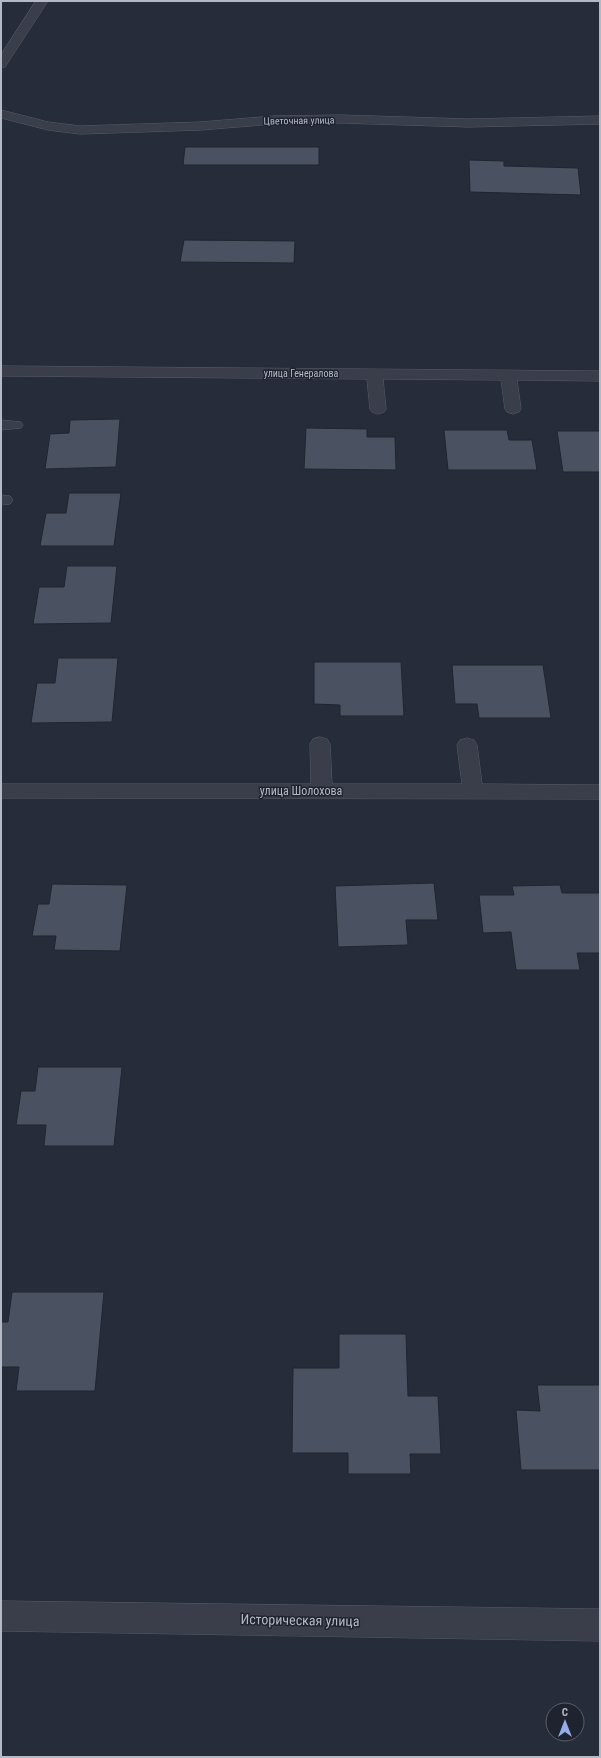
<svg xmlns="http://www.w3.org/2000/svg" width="601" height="1758" font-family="'Roboto Condensed',sans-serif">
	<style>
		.building { fill: #4a5160; stroke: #202531 }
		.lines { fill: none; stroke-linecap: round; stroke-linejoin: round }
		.minor-casing { stroke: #575c68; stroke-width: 1 }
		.minor { fill: #393e4a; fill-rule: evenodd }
		.labels { text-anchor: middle; stroke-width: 3; stroke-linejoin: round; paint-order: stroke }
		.far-street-label { font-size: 10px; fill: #b5b9c5; stroke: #1e232f }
		.street-label { font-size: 12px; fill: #b5b9c5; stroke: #1e232f }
		.near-street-label { font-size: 14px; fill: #b5b9c5; stroke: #1e232f }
	</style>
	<rect width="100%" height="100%" fill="#262c39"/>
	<!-- building -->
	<path class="building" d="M185 147H319V165H183Z
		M469 160 504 161V166L578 168 581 195 470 192Z
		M184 240 295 241 294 263 180 262Z
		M120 419 116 467 45 469 50 434 69 433 70 420Z
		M306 428 367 429V437H395L396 470 304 469Z
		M444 430H507L509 440H532L537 470H448Z
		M557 431H600V472H563Z
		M69 493H121L114 546H40L46 513H66Z
		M67 566H117L111 623 33 624 39 587H64Z
		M58 658H118L112 722 31 723 37 683H55Z
		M314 662H401L404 716H340V705L314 704Z
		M452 665H543L551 718H479L477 704H455Z
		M434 883 438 920H406L408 945 338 947 335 886Z
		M52 884 127 885 120 951 54 950 56 936H32L38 904H49Z
		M560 885 562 893H600V953H577L580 970H516L511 932 483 933 479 895H514L512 886Z
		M38 1067H122L114 1146H44L46 1125H16L21 1091H35Z
		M12 1292H104L95 1391H16L19 1367H1V1322H8Z
		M339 1334H406L408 1396H438L441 1454H410L411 1474H348V1453H292L293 1368H339Z
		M537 1385H600V1470H521L516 1410 540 1411Z"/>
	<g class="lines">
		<!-- minor casing -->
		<g class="minor-casing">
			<path id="minor" d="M36 1H48L5 67 1 68V55Z
				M1 110 48 122 80 126 201 122 274 116 340 115 469 119 600 116V124L469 127 340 123 274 124 201 130 80 134 48 130 1 118Z
				M1 366 600 371V381L517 380 521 409 519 412 513 414 507 412 505 409 501 380 383 379 386 409 384 412 378 414 372 412 370 409 367 379 1 376Z
				M1 420 21 422 23 425 21 428 1 430Z
				M1 495 10 496 13 500 10 504 1 505Z
				M320 737 327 739 330 744 332 784H462L457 745 460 740 467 738 474 740 477 745 482 784 600 785V799L1 798V784H311L310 744 313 739Z
				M1 1601 600 1609V1641L1 1631Z"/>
		</g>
		<!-- minor -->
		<use href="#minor" class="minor"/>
	</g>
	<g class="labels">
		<!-- far-street labels -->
		<g class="far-street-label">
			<text transform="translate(299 120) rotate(-1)" y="4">Цветочная улица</text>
			<text x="301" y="377">улица Генералова</text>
		</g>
		<!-- street labels -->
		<g class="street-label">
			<text x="301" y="795">улица Шолохова</text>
		</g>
		<!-- near-street labels -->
		<g class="near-street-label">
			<text transform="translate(300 1620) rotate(1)" y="5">Историческая улица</text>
		</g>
	</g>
	<!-- border -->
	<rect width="601" height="1758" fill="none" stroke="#b5b9c5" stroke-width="4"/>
	<!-- north arrow -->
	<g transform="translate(565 1722)"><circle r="19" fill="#1e232f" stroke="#5a5f6b"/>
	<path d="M0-3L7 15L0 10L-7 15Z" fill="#94aceb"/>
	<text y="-6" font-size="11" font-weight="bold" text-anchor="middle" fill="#b5b9c5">С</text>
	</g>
</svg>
